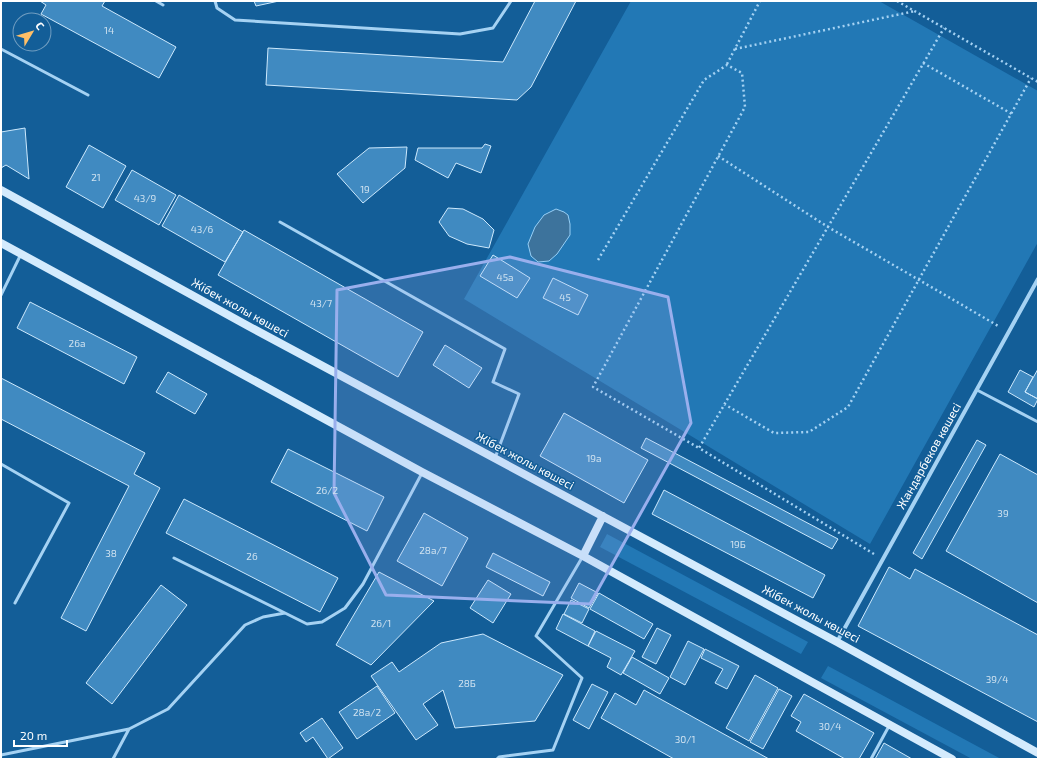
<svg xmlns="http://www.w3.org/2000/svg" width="1039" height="760" font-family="'Exo 2',sans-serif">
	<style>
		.green { fill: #2278b5 }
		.water { fill: #3d739c; stroke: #97cff6 }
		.building { fill: #408ac1; stroke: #cde9fd }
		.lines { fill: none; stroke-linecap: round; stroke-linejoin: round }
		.path { stroke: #a5d2f3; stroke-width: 2.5; stroke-dasharray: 2 3; stroke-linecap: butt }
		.service { stroke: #a5d2f3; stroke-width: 3 }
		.minor { stroke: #a5d2f3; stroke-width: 4 }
		.secondary { stroke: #d4ebfd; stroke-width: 8 }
		.marked { fill: #99afed; fill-opacity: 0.2; stroke: #99afed; stroke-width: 3; stroke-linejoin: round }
		.labels { text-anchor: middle; stroke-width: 3; stroke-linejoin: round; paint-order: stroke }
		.number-label { font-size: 10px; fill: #cfe2f0 }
		.street-label { font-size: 12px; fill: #fff; stroke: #135e98 }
	</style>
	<rect width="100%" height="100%" fill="#135e98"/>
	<!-- green -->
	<path class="green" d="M631 1H879L1038 91V242L870 544 464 299Z
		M607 534 808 642 801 654 600 547Z
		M828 666 1001 759H972L821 678Z"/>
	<!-- water -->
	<path class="water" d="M556 209 564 212 568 215 570 224V235L557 254 549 261 538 262 531 256 528 244 535 227 544 215Z"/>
	<!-- building -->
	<path class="building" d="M40 1H105L102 6 176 47 159 78 41 14 46 5Z
		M254 1H279L256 6Z
		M535 1H576L531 87 517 100 266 85 268 48 503 62Z
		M25 128 29 179 6 165 1 168V132Z
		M485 144 491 146 481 173 456 163 448 178 415 160 418 148H482Z
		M89 145 126 166 103 208 66 187Z
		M407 147 405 168 363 203 337 174 369 148Z
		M132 170 176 195 159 225 115 200Z
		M179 195 243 232 225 262 162 226Z
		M448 208 463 209 483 219 494 230 489 248 467 244 449 236 439 222Z
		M244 230 423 332 398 377 218 275Z
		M493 255 530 278 517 298 480 276Z
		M553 278 588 295 578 315 543 298Z
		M30 302 137 357 124 384 17 328Z
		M445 345 482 368 469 388 433 365Z
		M1038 369V399L1025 392Z
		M1020 370 1033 377 1025 392 1038 399 1034 407 1008 392Z
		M168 372 207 394 195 414 156 392Z
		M1 378 145 453 134 474 160 488 86 631 61 618 129 486 1 419Z
		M564 413 648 460 624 503 540 456Z
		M646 438 838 539 832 549 641 448Z
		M977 440 986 445 922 559 913 553Z
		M288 449 384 497 367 531 271 482Z
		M1000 454 1038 475V603L946 551Z
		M664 490 825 575 813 598 652 514Z
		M184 499 338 578 320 612 166 533Z
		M424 513 468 538 442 586 397 561Z
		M493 553 550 582 543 596 486 567Z
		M889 567 910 579 915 569 1038 635V722L858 626Z
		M379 572 434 601 371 665 336 645Z
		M488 580 511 594 493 623 470 608Z
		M579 583 598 593 589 608 571 598Z
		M161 585 187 605 112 704 86 683Z
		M599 593 653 624 644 639 590 609Z
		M571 600 589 609 582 623 564 614Z
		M563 614 595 631 588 646 556 629Z
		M657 628 671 635 656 664 642 657Z
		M596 631 635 651 621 675 607 667 611 658 588 646Z
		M483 634 563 675 535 721 455 728 443 690 423 704 438 725 416 740 371 676 392 662 399 672 441 643Z
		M688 641 704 649 685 685 670 677Z
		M705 649 739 666 727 689 715 683 723 669 701 658Z
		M632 657 669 678 660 694 623 673Z
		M755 675 778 688 749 741 726 728Z
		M592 684 608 692 589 729 573 720Z
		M377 686 395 713 357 739 339 712Z
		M779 689 792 696 763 749 750 742Z
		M644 690 769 759H674L601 718 615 693 636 705Z
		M804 694 874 733 859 759H845L796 731 801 722 791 716Z
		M322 718 343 748 328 759 313 737 306 742 300 733Z
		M884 743 912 759H875Z"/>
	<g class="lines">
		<!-- path -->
		<path class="path" d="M897 1 1038 82
			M735 49 915 11
			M923 63 1012 114
			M727 64 760 1
			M718 156 828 227 1000 327
			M598 260 704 80 727 65 742 73 745 107 593 387 699 448
			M724 404 774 433 809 432 848 407 1031 78
			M874 554 699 448 944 28"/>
		<!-- service -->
		<path class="service" d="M156 1 163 5
			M215 1 217 8 235 20 460 34 493 28 511 1
			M1 49 88 95
			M280 222 505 349 493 382 519 394 495 458
			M1 295 21 254
			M977 390 1038 422
			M1 464 69 503 15 603
			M174 558 285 613
			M1 755 129 729
			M113 759 129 729 168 709 245 625 263 617 285 613 307 624 322 622 345 608 363 584 422 473
			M497 759 499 757 553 750 582 678 536 636 583 556
			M871 759 889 726"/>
		<!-- minor -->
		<path class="minor" d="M837 642 1038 279"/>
		<!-- secondary -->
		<path class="secondary" d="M1 190 250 327 837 642 1038 753
			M1 243 422 472 583 556 952 759
			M583 556 603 516"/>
	</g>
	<!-- marked area -->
	<path class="marked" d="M510 257 668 297 691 423 590 604 386 595 334 493 337 290Z"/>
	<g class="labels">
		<!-- number labels -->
		<g class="number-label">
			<text x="109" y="34">14</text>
			<text x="96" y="181">21</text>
			<text x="365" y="193">19</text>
			<text x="145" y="202">43/9</text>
			<text x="202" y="233">43/6</text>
			<text x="505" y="281">45а</text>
			<text x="565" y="301">45</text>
			<text x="321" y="307">43/7</text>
			<text x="77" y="347">26а</text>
			<text x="594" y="462">19а</text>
			<text x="327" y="494">26/2</text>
			<text x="1003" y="517">39</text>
			<text x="738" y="548">19Б</text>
			<text x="433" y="554">28а/7</text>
			<text x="111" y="557">38</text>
			<text x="252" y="560">26</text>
			<text x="381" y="627">26/1</text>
			<text x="997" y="683">39/4</text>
			<text x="467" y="687">28Б</text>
			<text x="367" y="716">28а/2</text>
			<text x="830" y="730">30/4</text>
			<text x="685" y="743">30/1</text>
		</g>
		<!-- street labels -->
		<g class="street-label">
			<text transform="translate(240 308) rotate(29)" y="4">Жібек жолы көшесі</text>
			<text transform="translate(929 456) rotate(-61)" y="4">Жандарбеков көшесі</text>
			<text transform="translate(525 461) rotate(28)" y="4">Жібек жолы көшесі</text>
			<text transform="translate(811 614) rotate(28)" y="4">Жібек жолы көшесі</text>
		</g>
	</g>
	<!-- border -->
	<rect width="1039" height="760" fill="none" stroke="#ffffff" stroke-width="4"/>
	<!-- north arrow -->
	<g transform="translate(32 32) rotate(52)"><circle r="19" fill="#135e98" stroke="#719ec1"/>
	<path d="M0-3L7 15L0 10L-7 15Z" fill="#ffbf67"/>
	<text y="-6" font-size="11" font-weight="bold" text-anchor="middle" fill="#ffffff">С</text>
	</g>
	<!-- scale -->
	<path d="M14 740v6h53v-6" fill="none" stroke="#ffffff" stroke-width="2"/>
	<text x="20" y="740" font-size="12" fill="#ffffff" stroke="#135e98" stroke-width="3" paint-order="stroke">20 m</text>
</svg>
